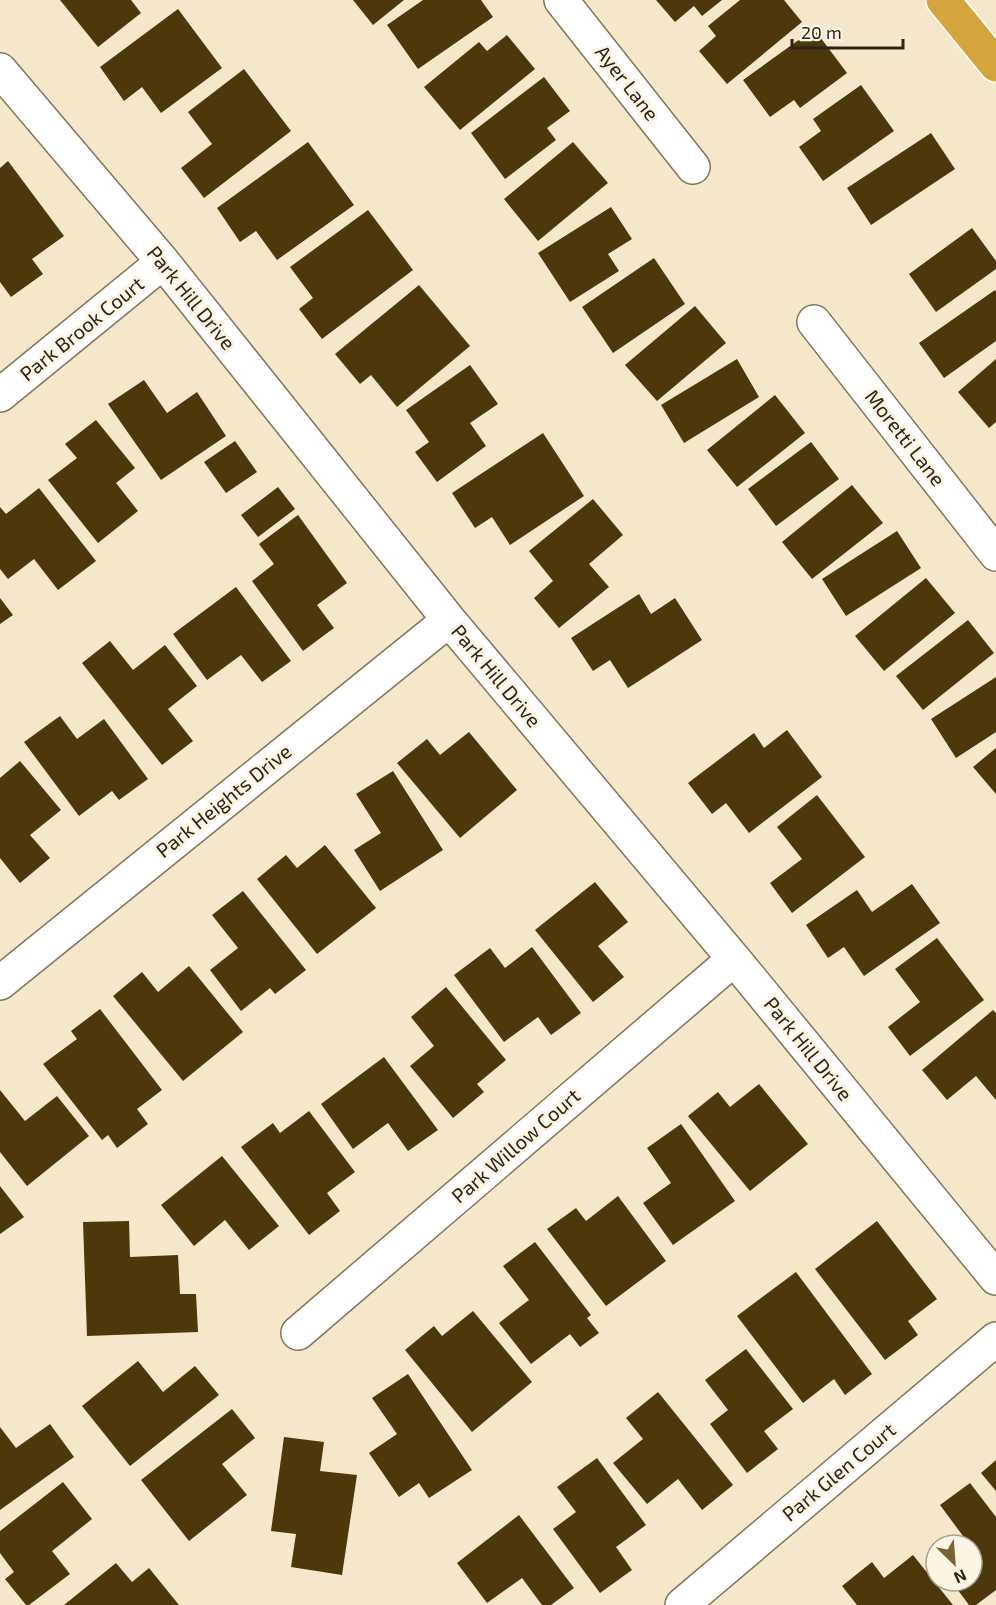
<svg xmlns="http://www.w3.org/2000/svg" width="996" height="1605" font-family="'Exo 2',sans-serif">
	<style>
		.building { fill: #4c380a }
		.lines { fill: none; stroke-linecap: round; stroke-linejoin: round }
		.minor-casing { stroke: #82755c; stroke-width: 36 }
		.motorway-casing { stroke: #fff; stroke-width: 36 }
		.minor { stroke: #fff; stroke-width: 33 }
		.motorway { stroke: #d3a53c; stroke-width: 33 }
		.labels { text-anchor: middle; stroke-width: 6; stroke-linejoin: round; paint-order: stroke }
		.street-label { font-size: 20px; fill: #2a251b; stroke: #fdf4e3 }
	</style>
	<rect width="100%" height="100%" fill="#f5e7ca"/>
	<!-- building -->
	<path class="building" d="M60 0H131L141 13 98 47Z
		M353 0H404L373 25Z
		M423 0H481L493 17 418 69 387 25Z
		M656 0H722L702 16 694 6 675 22Z
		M740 0H784L802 22 727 84 699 51 716 36 708 26Z
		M178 9 222 68 161 113 142 87 124 101 100 67Z
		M814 29 847 73 800 108 794 100 770 117 743 80Z
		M507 35 535 69 460 130 424 87 479 42 487 51Z
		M244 69 291 131 204 198 181 168 212 144 188 112Z
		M544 77 570 111 547 128 556 140 505 179 471 133Z
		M861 85 894 131 823 181 799 147 821 131 813 119Z
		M931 133 955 169 871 225 847 188Z
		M308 142 354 205 277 260 256 231 240 242 217 208Z
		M573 142 608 183 538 241 504 199Z
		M8 161 64 236 32 259 43 274 11 297 0 282V168Z
		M611 207 632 239 608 254 619 271 570 302 538 253Z
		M368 210 413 270 322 339 299 309 313 298 290 267Z
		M972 228 996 261V269L936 312 909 274Z
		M654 258 685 304 613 353 582 307Z
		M419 285 470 346 397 407 371 375 360 384 335 354Z
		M995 290 996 292V341L944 378 919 343Z
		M695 306 726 343 657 401 625 365Z
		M737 359 759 397 684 443 661 405Z
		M996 359V422L989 428 958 392Z
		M470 365 498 404 470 423 486 446 437 482 415 452 429 442 406 410Z
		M144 380 167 413 197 392 226 436 161 480 108 404Z
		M775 395 805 433 737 487 707 450Z
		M96 420 135 468 116 483 138 511 98 543 48 480 77 458 65 444Z
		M543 433 584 496 510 545 492 517 475 528 452 493Z
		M235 441 257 472 226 493 204 462Z
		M811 442 839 479 776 526 748 489Z
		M852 485 883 523 812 579 782 542Z
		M278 487 295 509 258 537 241 515Z
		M39 488 96 561 58 590 34 559 8 579 0 569V507L6 514Z
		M593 499 623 535 589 564 609 587 559 628 534 598 553 581 529 551Z
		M298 515 347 583 317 605 334 628 303 651 252 581 274 564 259 544Z
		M897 531 921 568 846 616 822 579Z
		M926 578 955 613 884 671 855 636Z
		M236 587 291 661 262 682 241 655 207 680 173 634Z
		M639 594 651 614 675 598 702 640 628 688 610 660 593 671 571 638Z
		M0 598 13 615 0 624Z
		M968 620 994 653 923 710 896 676Z
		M110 641 133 670 165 645 197 686 168 709 193 741 162 765 82 663Z
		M996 677V732L956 758 931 719Z
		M60 716 77 739 104 719 148 779 119 800 112 791 79 816 24 742Z
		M787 730 822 777 749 833 726 803 712 814 688 783 754 733 764 748Z
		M469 732 517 790 460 838 397 763 427 739 440 755Z
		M996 748V794L973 767Z
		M20 761 61 810 30 835 50 858 20 883 0 858V778Z
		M393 771 443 850 380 891 354 850 381 833 356 794Z
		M817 795 865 857 792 913 770 883 802 859 777 827Z
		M325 845 376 908 317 954 257 879 286 855 297 868Z
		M595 882 628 922 598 946 624 977 593 1002 535 930Z
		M912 884 940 923 864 976 844 947 828 958 806 925 857 890 872 912Z
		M243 891 306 970 275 994 270 988 241 1011 210 970 238 948 212 915Z
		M937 938 984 1000 910 1056 888 1027 920 1002 895 969Z
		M532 947 581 1013 551 1035 538 1017 504 1042 454 975 490 948 505 968Z
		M189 966 243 1032 183 1081 113 996 142 972 158 992Z
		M446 987 506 1060 477 1084 484 1092 453 1118 410 1066 434 1046 411 1017Z
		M100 1009 162 1090 137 1109 148 1124 117 1148 108 1135 102 1140 43 1064 77 1039 71 1031Z
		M993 1010 996 1013V1100L976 1076 947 1100 922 1070Z
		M384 1057 438 1130 408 1151 388 1123 353 1149 321 1104Z
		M759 1084 808 1144 750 1191 688 1116 718 1092 730 1107Z
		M0 1090 25 1121 57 1096 89 1136 27 1186 0 1152Z
		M309 1111 355 1172 327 1193 340 1211 309 1235 241 1147 273 1123 280 1133Z
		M681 1124 735 1201 673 1245 643 1203 671 1183 647 1148Z
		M222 1156 279 1226 249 1250 225 1220 194 1246 161 1205Z
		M0 1186 24 1217 0 1234Z
		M618 1196 666 1261 606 1306 547 1229 576 1208 586 1221Z
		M129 1221 130 1257 178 1255 180 1294H196L198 1332 87 1336 83 1222Z
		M877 1221 937 1299 908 1321 918 1335 885 1360 815 1269Z
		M535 1242 591 1315 587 1318 599 1333 580 1347 570 1334 531 1364 499 1323 529 1300 503 1266Z
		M796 1272 872 1374 845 1395 834 1379 803 1403 737 1316Z
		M473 1311 532 1382 472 1432 405 1350 434 1326 442 1336Z
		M746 1349 793 1409 764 1431 778 1449 747 1473 710 1424 728 1410 705 1380Z
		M138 1361 163 1392 195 1366 219 1395 130 1466 82 1406Z
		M408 1374 472 1470 429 1498 419 1483 399 1497 369 1453 397 1434 372 1398Z
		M658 1392 733 1485 702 1510 678 1479 647 1504 613 1463 643 1439 626 1418Z
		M232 1409 255 1438 222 1464 247 1495 189 1541 141 1480Z
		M50 1424 74 1457 0 1510V1427L16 1448Z
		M284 1437 324 1442 320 1471 357 1475 342 1575 291 1567 296 1534 271 1531Z
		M597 1458 646 1525 616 1547 632 1570 600 1593 553 1529 576 1512 557 1487Z
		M996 1460V1491L981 1473Z
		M63 1482 92 1519 52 1551 70 1574 29 1605H26L5 1579 14 1572 0 1553V1531Z
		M970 1483 996 1517V1590L976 1605H969L951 1581H972V1545H951L963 1536 940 1505Z
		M519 1515 574 1588 551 1605H542L522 1578 487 1603 457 1563Z
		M913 1555 953 1605H857L842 1586 872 1562 884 1578Z
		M116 1563 132 1582 149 1568 179 1605H64Z"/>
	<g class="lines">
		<!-- minor casing -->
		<g class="minor-casing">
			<path id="minor" d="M561 0 693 167
				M0 70 163 262 449 620 734 959 996 1278
				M814 322 996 554
				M0 395 163 262
				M0 983 449 620
				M298 1333 734 959
				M682 1605 996 1339"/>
		</g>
		<!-- motorway casing -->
		<g class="motorway-casing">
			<path id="motorway" d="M943 0 996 65"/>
		</g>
		<!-- minor -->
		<use href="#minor" class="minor"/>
		<!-- motorway -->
		<use href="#motorway" class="motorway"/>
	</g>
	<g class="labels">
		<!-- street labels -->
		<g class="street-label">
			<text transform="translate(627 83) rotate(52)" y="7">Ayer Lane</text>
			<text transform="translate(191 298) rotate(51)" y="7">Park Hill Drive</text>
			<text transform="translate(82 329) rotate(-39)" y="7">Park Brook Court</text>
			<text transform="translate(905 438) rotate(52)" y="7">Moretti Lane</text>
			<text transform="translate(496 676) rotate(50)" y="7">Park Hill Drive</text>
			<text transform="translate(224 801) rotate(-39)" y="7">Park Heights Drive</text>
			<text transform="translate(808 1049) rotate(51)" y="7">Park Hill Drive</text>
			<text transform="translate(516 1146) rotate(-41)" y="7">Park Willow Court</text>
			<text transform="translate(839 1472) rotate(-40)" y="7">Park Glen Court</text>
		</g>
	</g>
	<!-- north arrow -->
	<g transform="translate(954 1563) rotate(155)"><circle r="28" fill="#fdf4e3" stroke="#a9a193" stroke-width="1.5"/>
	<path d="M0-4.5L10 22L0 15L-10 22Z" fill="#7a6333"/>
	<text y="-9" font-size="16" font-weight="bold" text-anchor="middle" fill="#2a251b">N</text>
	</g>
	<!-- scale -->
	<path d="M792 39v9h111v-9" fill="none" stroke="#2a251b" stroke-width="3"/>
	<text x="801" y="39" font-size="18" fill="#2a251b" stroke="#fdf4e3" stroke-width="4.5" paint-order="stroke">20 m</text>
</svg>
